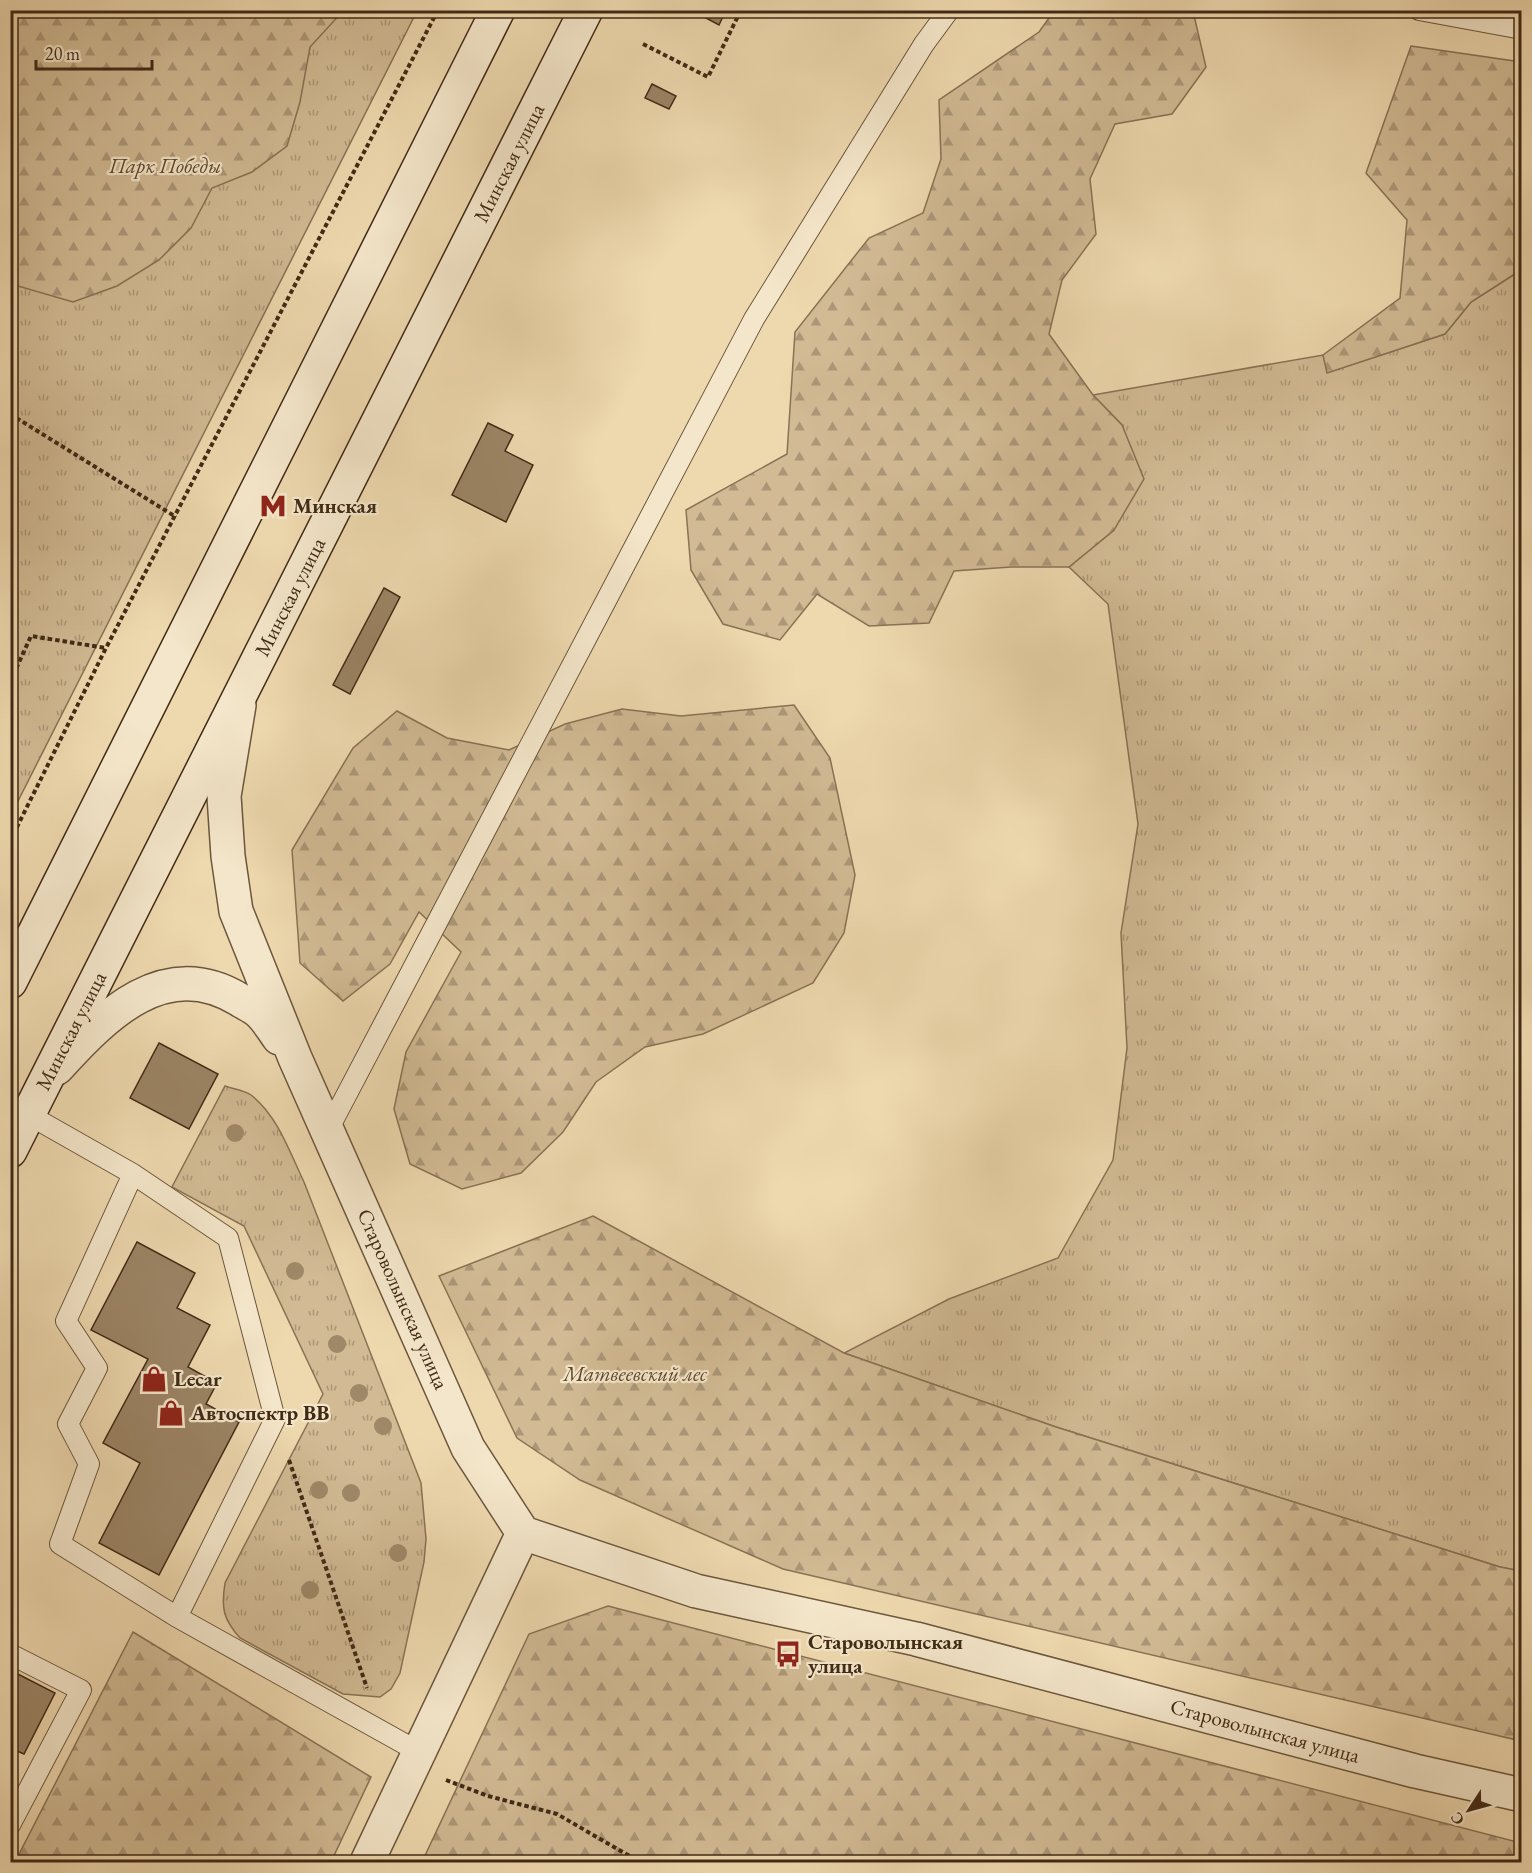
<svg xmlns="http://www.w3.org/2000/svg" width="1532" height="1873" font-family="'EB Garamond',serif">
	<style>
		.grass { fill: url(#grass-tufts); stroke: #897255; stroke-width: 1.5 }
		.forest { fill: url(#forest-firs); stroke: #897255; stroke-width: 1.5 }
		.building { fill: #9b8465; stroke: #412a16; stroke-width: 1.5 }
		.lines { fill: none; stroke-linecap: round; stroke-linejoin: round }
		.service-casing { stroke: #6c563c; stroke-width: 22 }
		.tertiary-casing { stroke: #6c563c; stroke-width: 36 }
		.secondary-casing { stroke: #412a16; stroke-width: 36 }
		.path { stroke: #412a16; stroke-width: 4; stroke-dasharray: 4.5 3; stroke-linecap: butt }
		.service { stroke: #f4e6ca; stroke-width: 20 }
		.tertiary { stroke: #f4e6ca; stroke-width: 33 }
		.secondary { stroke: #f4e6ca; stroke-width: 33 }
		.tree { fill: #9f8868 }
		.labels { text-anchor: middle; stroke-width: 4.5; stroke-linejoin: round; paint-order: stroke }
		.street-label { font-size: 21px; fill: #412a16; stroke: #f4e6ca }
		.park-label { font-size: 21px; font-style: italic; fill: #5e472f; stroke: #f4e6ca }
		.poi-label { font-size: 21px; font-weight: bold; fill: #412a16; stroke: #f4e6ca; text-anchor: start }
	</style>
	<defs>
		<pattern id="grass-tufts" width="24" height="20" patternUnits="userSpaceOnUse" patternTransform="scale(1.5)"><rect width="24" height="20" fill="#d1ba94"/><path d="M3 7l-1-3M5 7V3M7 7l1-3M15 17l-1-3M17 17v-4M19 17l1-3" fill="none" stroke="#ab9778"/></pattern>
		<pattern id="forest-firs" width="22" height="20" patternUnits="userSpaceOnUse" patternTransform="scale(1.5)"><rect width="22" height="20" fill="#d1ba94"/><path d="M5 1l3.5 6h-7zM16 11l3.5 6h-7z" fill="#ab9778"/></pattern>
	</defs>
	<rect width="100%" height="100%" fill="#eed8ae"/>
	<filter id="stains"><feTurbulence type="fractalNoise" baseFrequency=".00333" numOctaves="4"/><feColorMatrix values="0 0 0 0 .2 0 0 0 0 .09 0 0 0 0 .02 0 0 0 .5 -.17"/></filter>
	<radialGradient id="worn" r=".72"><stop offset=".6" stop-color="#630" stop-opacity="0"/><stop offset="1" stop-color="#630" stop-opacity=".3"/></radialGradient>
	<!-- grass -->
	<path class="grass" d="M11 11H417L11 815Z
		M1521 270V1571L1500 1567 1056 1427 844 1353 949 1299 1058 1258 1113 1160 1127 1048 1121 933 1138 824 1108 604 1069 567 1114 530 1122 425 1093 395 1323 355 1328 372 1445 334 1471 302Z
		M225 1086C233 1089 244 1090 251 1095 278 1116 290 1153 304 1182L421 1483 426 1539 424 1562 400 1673 391 1689 380 1697 343 1694 240 1638C223 1619 221 1608 225 1583L323 1394 244 1226 172 1187Z"/>
	<!-- forest -->
	<path class="forest" d="M10 11 11 10 343 11 310 47 300 102 287 146 252 172 212 188 191 228 159 260 117 286 73 302 11 284Z
		M1054 11H1193L1206 67 1172 114 1115 124 1090 179 1096 234 1062 280 1049 334 1093 395 1122 425 1144 479 1114 530 1069 567H1011L954 571 929 623 869 626 817 594 780 640 723 624 691 570 686 510 787 454 795 332 869 238 923 213 941 159 939 100 1039 32Z
		M1411 46 1521 62V270L1471 302 1445 334 1327 373 1323 355 1400 298 1407 220 1366 173Z
		M794 705 830 758 855 875 844 933 813 983 703 1034 645 1047 596 1082 563 1132 521 1173 462 1189 410 1164 394 1109 406 1052 461 952 419 912 390 964 343 1001 300 963 292 850 353 748 397 711 447 738 509 750 565 724 622 709 681 716Z
		M593 1216 844 1353 1056 1427 1500 1567 1521 1571V1741L783 1569 580 1480 517 1438 439 1276Z
		M608 1606 1521 1843V1862H422L529 1634Z
		M133 1632 371 1777 331 1862H15Z"/>
	<!-- building -->
	<path class="building" d="M691 10H726L719 25Z
		M652 84 676 96 669 109 645 98Z
		M488 423 513 435 505 451 533 465 506 522 452 495Z
		M384 588 400 597 350 694 333 685Z
		M159 1043 218 1074 189 1129 130 1098Z
		M137 1242 195 1273 177 1308 210 1325 188 1367 217 1383 206 1404 239 1422 159 1575 99 1543 140 1463 103 1443 148 1359 91 1330Z
		M10 1670 55 1693 24 1754 10 1748Z"/>
	<g class="lines">
		<!-- service casing -->
		<g class="service-casing">
			<path id="service" d="M1419 10 1522 29
				M29 1115 133 1174 228 1238 275 1419 177 1617
				M328 1130 754 319 924 44 949 10
				M133 1174 66 1321 97 1368 68 1424 89 1464 60 1544 177 1617 419 1752
				M10 1654 81 1690 10 1825"/>
		</g>
		<!-- tertiary casing -->
		<g class="tertiary-casing">
			<path id="tertiary" d="M239 705 224 796 228 856 236 911 295 1058 468 1448 523 1533 696 1591 916 1639 1415 1771 1522 1795
				M57 1068C105 1015 165 954 240 1000 246 1004 254 1007 259 1012 267 1019 273 1030 279 1038
				M367 1862 523 1533"/>
		</g>
		<!-- secondary casing -->
		<g class="secondary-casing">
			<path id="secondary" d="M10 982 498 10
				M10 1151 586 10"/>
		</g>
		<!-- path -->
		<path class="path" d="M643 44 708 77 741 10
			M10 414 176 517
			M10 682 31 636 106 648
			M10 841 106 648 438 10
			M289 1460 367 1688
			M446 1780 488 1796 557 1814 640 1862"/>
		<!-- service -->
		<use href="#service" class="service"/>
		<!-- tertiary -->
		<use href="#tertiary" class="tertiary"/>
		<!-- secondary -->
		<use href="#secondary" class="secondary"/>
	</g>
	<!-- trees -->
	<g class="tree">
		<circle cx="235" cy="1133" r="9"/>
		<circle cx="295" cy="1271" r="9"/>
		<circle cx="337" cy="1344" r="9"/>
		<circle cx="359" cy="1393" r="9"/>
		<circle cx="383" cy="1426" r="9"/>
		<circle cx="319" cy="1490" r="9"/>
		<circle cx="351" cy="1493" r="9"/>
		<circle cx="398" cy="1553" r="9"/>
		<circle cx="310" cy="1590" r="9"/>
	</g>
	<!-- icons -->
	<defs>
		<g id="metro-bare" transform="scale(2.07)"><path d="M-5.5 5V-5H-3L0 0L3-5H5.5V5H3V-.5L0 4L-3-.5V5Z" fill="#8f2418" stroke="#f4e6ca" stroke-width="2.5" paint-order="stroke"/></g>
		<g id="shop-bare" transform="scale(2.07)"><path d="M-5-2.5h2.3a2.7 3.5 0 0 1 5.4 0H5L5.5 6h-11ZM-1.5-2.5h3a1.5 2.3 0 0 0-3 0Z" fill="#8f2418" stroke="#f4e6ca" stroke-width="2.5" paint-order="stroke"/></g>
		<g id="bus-bare" transform="scale(2.07)"><path d="M-5-6H5V4H4V6H2V4H-2V6H-4V4H-5ZM-3.5-4V0h7V-4ZM-3.5 1.2v1.5H-2V1.2ZM2 1.2v1.5H3.5V1.2Z" fill="#8f2418" stroke="#f4e6ca" stroke-width="2.5" paint-order="stroke"/></g>
	</defs>
	<g fill-rule="evenodd">
		<use href="#metro-bare" x="273" y="506"/>
		<use href="#shop-bare" x="154" y="1379"/>
		<use href="#shop-bare" x="171" y="1413"/>
		<use href="#bus-bare" x="788" y="1654"/>
	</g>
	<g class="labels">
		<!-- street labels -->
		<g class="street-label">
			<text transform="translate(509 163) rotate(-63)" y="7">Минская улица</text>
			<text transform="translate(290 597) rotate(-63)" y="7">Минская улица</text>
			<text transform="translate(71 1031) rotate(-63)" y="7">Минская улица</text>
			<text transform="translate(403 1299) rotate(66)" y="7">Староволынская улица</text>
			<text transform="translate(1265 1731) rotate(15)" y="7">Староволынская улица</text>
		</g>
		<!-- park labels -->
		<g class="park-label">
			<text x="165" y="173">Парк Победы</text>
			<text x="635" y="1381">Матвеевский лес</text>
		</g>
		<!-- poi labels -->
		<g class="poi-label">
			<text x="293" y="513">Минская</text>
			<text x="174" y="1386">Lecar</text>
			<text x="191" y="1420">Автоспектр ВВ</text>
			<text x="808" y="1649">Староволынская<tspan x="808" dy="24">улица</tspan></text>
		</g>
	</g>
	<!-- margin -->
	<rect width="1532" height="1873" fill="none" stroke="#eed8ae" stroke-width="36"/>
	<rect x="12" y="12" width="1508" height="1849" fill="none" stroke="#412a16" stroke-width="3"/>
	<rect x="18" y="18" width="1496" height="1837" fill="none" stroke="#412a16" stroke-width="1.5"/>
	<!-- north arrow -->
	<g transform="translate(1469 1810) rotate(234)" stroke="#f4e6ca" stroke-width="4.5" paint-order="stroke">
	<path d="M0-4.5L10 22L0 15L-10 22Z" fill="#412a16"/>
	<text y="-9" font-size="16" font-weight="bold" text-anchor="middle" fill="#412a16">С</text>
	</g>
	<!-- scale -->
	<path d="M36 60v9h116v-9" fill="none" stroke="#412a16" stroke-width="3"/>
	<text x="45" y="60" font-size="18" fill="#412a16" stroke="#f4e6ca" stroke-width="4.5" paint-order="stroke">20 m</text>
	<rect width="100%" height="100%" filter="url(#stains)"/>
	<rect width="100%" height="100%" fill="url(#worn)"/>
</svg>
